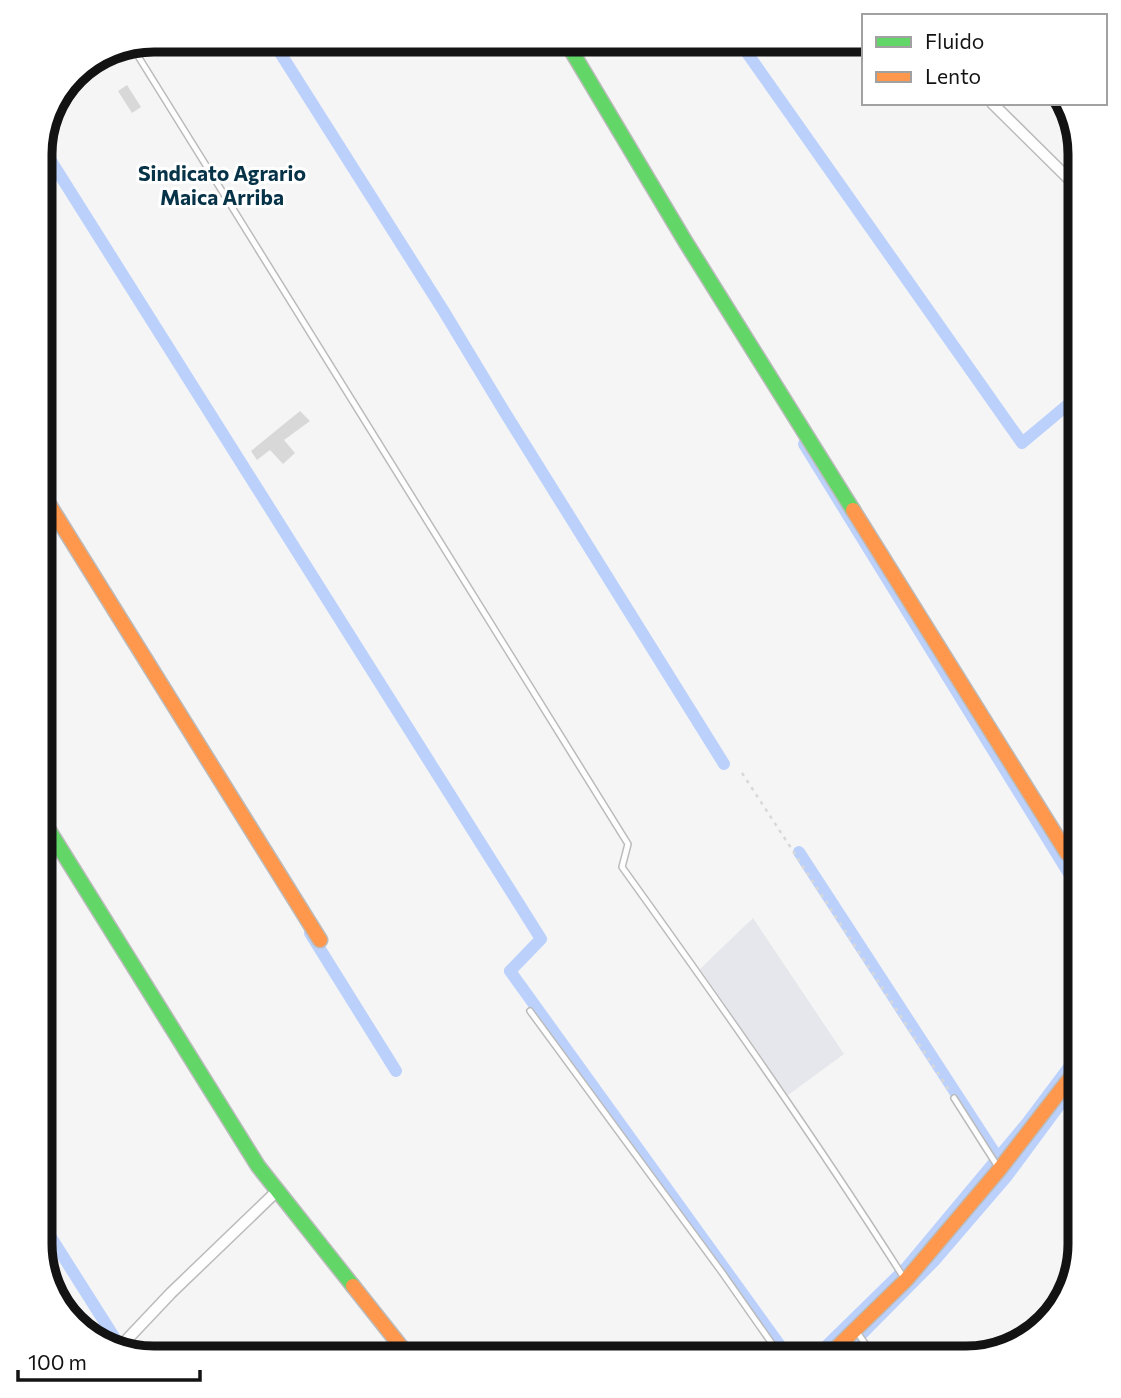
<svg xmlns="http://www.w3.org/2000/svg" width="1121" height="1398" font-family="Commissioner,sans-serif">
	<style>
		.built { fill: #e5e7ec }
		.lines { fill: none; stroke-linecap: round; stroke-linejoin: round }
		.canal { stroke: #bbd1fb; stroke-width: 12 }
		.building { fill: #d8d8d9 }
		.lane-casing { stroke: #bbb; stroke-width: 8 }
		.street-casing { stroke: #bbb; stroke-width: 13 }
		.fast-casing { stroke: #bbb; stroke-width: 17 }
		.slow-casing { stroke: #bbb; stroke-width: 17 }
		.path { stroke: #d8d8d9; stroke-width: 2.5; stroke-dasharray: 3.5 5; stroke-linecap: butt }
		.lane { stroke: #fefefe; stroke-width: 5 }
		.street { stroke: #fefefe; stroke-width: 10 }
		.fast { stroke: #63d668; stroke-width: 14 }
		.slow { stroke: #ff974d; stroke-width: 14 }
		.labels { text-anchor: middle; stroke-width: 6; stroke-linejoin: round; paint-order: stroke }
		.neighbourhood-label { font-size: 21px; font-weight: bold; fill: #063348; stroke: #fff }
		.rim { fill: none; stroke: #131314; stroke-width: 9 }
	</style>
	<rect width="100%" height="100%" fill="#f5f5f6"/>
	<!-- built -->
	<path class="built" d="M753 918 844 1054 788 1095 700 969Z"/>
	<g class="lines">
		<!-- canal -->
		<path class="canal" d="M272 40 443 310 504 411 724 764
			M738 40 1022 443 1071 402 1081 414
			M41 145 541 939 510 971 789 1358
			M804 444 1081 893
			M799 852 998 1158
			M310 933 396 1071
			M40 1220 116 1340
			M814 1358 906 1268 1027 1123 1081 1051
			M838 1358 934 1261 1007 1176 1081 1076"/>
	</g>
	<!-- building -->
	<path class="building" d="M511 40H530L505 55 501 46Z
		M127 85 141 107 132 113 118 91Z
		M300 411 310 421 284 440 295 453 283 464 270 450 257 460 251 451Z"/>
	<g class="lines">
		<!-- lane casing -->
		<g class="lane-casing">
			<path id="lane" d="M133 48 628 844 622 867C719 1002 815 1138 904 1278
				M530 1011 721 1271 782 1358
				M954 1098 998 1167
				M857 1332 875 1358"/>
		</g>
		<!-- street casing -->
		<g class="street-casing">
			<path id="street" d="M992 103 1081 191
				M1067 853 1081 876
				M118 1349 171 1293 276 1192"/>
		</g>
		<!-- fast casing -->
		<g class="fast-casing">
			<path id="fast" d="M565 40 685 241 853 510
				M40 816 258 1166 353 1286"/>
		</g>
		<!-- slow casing -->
		<g class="slow-casing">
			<path id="slow" d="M40 490 320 940
				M853 510 1067 853 1081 848
				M353 1286 410 1358
				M826 1358 906 1280 999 1170 1081 1064"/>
		</g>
		<!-- path -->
		<path class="path" d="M742 773 949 1090"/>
		<!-- lane -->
		<use href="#lane" class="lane"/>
		<!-- street -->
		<use href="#street" class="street"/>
		<!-- fast -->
		<use href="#fast" class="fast"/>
		<!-- slow -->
		<use href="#slow" class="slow"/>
	</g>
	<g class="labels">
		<!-- neighbourhood labels -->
		<g class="neighbourhood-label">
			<text x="222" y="181">Sindicato Agrario<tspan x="222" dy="24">Maica Arriba</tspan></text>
		</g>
	</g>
	<!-- crop -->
	<path d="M0 0H1121V1398H0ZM154 52H966A102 102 0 0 1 1068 154V1244A102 102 0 0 1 966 1346H154A102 102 0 0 1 52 1244V154A102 102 0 0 1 154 52Z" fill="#fff" fill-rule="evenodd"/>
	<path class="rim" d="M154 52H966A102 102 0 0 1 1068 154V1244A102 102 0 0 1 966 1346H154A102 102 0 0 1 52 1244V154A102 102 0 0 1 154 52Z"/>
	<!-- legend -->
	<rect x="862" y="14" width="245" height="91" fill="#ffffff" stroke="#a1a1a1" stroke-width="2"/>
	<rect x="876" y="37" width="35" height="10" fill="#63d668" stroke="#a1a1a1" stroke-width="2"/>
	<text x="925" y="49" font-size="21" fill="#131314">Fluido</text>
	<rect x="876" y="72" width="35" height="10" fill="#ff974d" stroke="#a1a1a1" stroke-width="2"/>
	<text x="925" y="84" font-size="21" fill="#131314">Lento</text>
	<!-- scale -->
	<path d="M18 1370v10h182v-10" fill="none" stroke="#131314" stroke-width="3.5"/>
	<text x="28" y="1370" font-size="21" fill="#131314" stroke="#ffffff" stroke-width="5" paint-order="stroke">100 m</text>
</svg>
